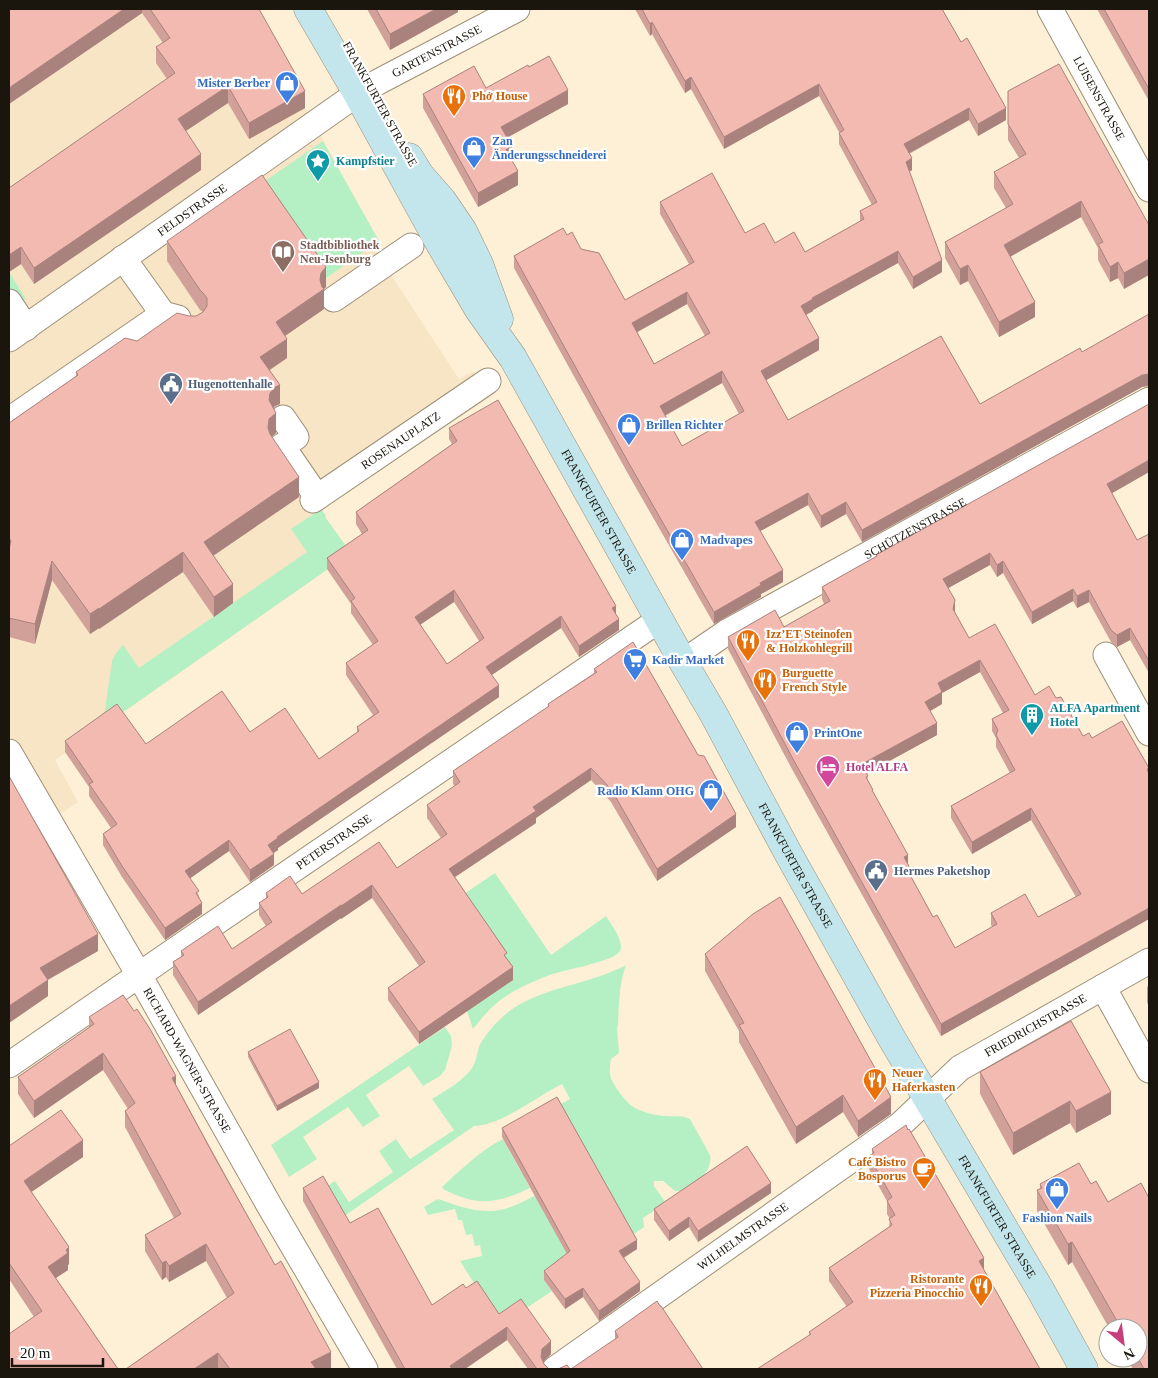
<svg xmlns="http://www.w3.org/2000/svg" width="1158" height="1378" font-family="Georgia,serif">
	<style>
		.built { fill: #f7e5c5 }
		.green { fill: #b5f0c4 }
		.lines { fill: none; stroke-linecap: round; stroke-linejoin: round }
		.street-casing { stroke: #9d9078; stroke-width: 27 }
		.secondary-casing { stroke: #9d9078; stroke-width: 29 }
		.street { stroke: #fff; stroke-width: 25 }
		.secondary { stroke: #c3e6ec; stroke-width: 28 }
		.wall { fill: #d1a099; fill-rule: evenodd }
		.shaded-wall { fill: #aa827d }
		.building { fill: #f3bab2; stroke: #aa827d; fill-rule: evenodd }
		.labels { text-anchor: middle; stroke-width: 4.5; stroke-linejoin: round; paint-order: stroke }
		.street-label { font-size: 12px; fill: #1b160d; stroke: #fff }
		.shop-label { font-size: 12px; font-weight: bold; fill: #366cbe; stroke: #fff; text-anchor: start }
		.food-label { font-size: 12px; font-weight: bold; fill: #c56008; stroke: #fff; text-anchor: start }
		.culture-label { font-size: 12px; font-weight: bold; fill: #0d838f; stroke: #fff; text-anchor: start }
		.education-label { font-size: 12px; font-weight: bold; fill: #785e54; stroke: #fff; text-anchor: start }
		.service-label { font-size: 12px; font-weight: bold; fill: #4e5e75; stroke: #fff; text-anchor: start }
		.hotel-label { font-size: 12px; font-weight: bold; fill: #b23c85; stroke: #fff; text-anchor: start }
	</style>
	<rect width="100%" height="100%" fill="#fef0d6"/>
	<!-- built -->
	<path class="built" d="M9 9H249L305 108 379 241 372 246 459 379 473 371 489 398 321 508 326 516 325 517 351 553 55 760 78 802 9 850Z"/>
	<!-- green -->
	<path class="green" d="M323 141 379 241 322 281 168 248Z
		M9 272 26 299 21 301 16 300 9 289Z
		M321 509 326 516 325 517 351 553 99 729 105 710 112 661 116 653 123 645 139 668 307 552 291 529Z
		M495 873 551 955 606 916C611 924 625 942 620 951 614 962 561 970 547 976 539 979 530 983 522 987 499 998 488 1010 473 1029L467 1011 513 980 455 900Z
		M626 965C619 984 619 1004 618 1025L617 1028 619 1053 611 1059C610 1065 609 1072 611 1078 613 1085 626 1102 632 1106 641 1112 656 1116 666 1116 675 1117 682 1115 690 1119L710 1155C713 1172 696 1182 684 1191H675L663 1181H654V1186L666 1203 643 1218 644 1227 570 1278 544 1280 552 1291 488 1334 477 1288 460 1261 482 1256 480 1245 475 1246 472 1234 466 1235 462 1220H458L455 1209 428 1215 424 1207 438 1199C478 1213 495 1218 534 1196L557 1106 570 1099 562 1084C538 1096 500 1126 474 1126L340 1219 323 1189 335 1181 349 1202 393 1172 379 1151 396 1139 410 1159 454 1130 432 1099C445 1091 463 1081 472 1068 476 1062 477 1054 479 1047 483 1037 497 1021 506 1014 538 987 590 985 626 965Z
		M445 1027 451 1036 452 1046 445 1070 440 1076 423 1086 409 1066 366 1095 380 1116 363 1127 348 1107 303 1137 317 1159 289 1177 271 1145Z
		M503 1139 521 1172 528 1177 525 1179 530 1188C496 1204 478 1207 443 1189L442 1187C461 1170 479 1151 503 1139Z"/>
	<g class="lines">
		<!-- street casing -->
		<g class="street-casing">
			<g id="street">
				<path id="s1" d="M1050 9 1149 189"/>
				<path d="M123 258 163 314 178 318"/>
				<path d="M334 299 411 246"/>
				<path d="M9 302 26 328"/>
				<path id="s2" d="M9 339 351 98 378 82 517 9"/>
				<path d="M283 418 296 437 282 446 317 497"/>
				<path d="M9 420 163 314"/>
				<path id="s3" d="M313 500 488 381"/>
				<path d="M1106 655 1149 733"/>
				<path id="s4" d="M683 662 727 632 1149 400"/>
				<path id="s5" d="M9 752 139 975 269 1205 365 1369"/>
				<path d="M1103 987 1149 1070"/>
				<path id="s6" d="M9 1065 165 957 659 620"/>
				<path id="s7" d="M555 1369 900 1125 960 1068 1149 961"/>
			</g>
		</g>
		<!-- secondary casing -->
		<g class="secondary-casing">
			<g id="secondary">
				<path id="s8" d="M308 9 357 93 440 244 479 310 513 358 683 662 713 713 788 853 891 1037 1041 1291 1084 1369"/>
				<path d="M409 157 420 175 442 200 463 231 479 264 499 319"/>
			</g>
		</g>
		<!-- street -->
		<use href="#street" class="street"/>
		<!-- secondary -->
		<use href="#secondary" class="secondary"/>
	</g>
	<!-- wall -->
	<path class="wall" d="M9 9H259L305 108 249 139 228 103 186 131 201 170 34 284 21 264 9 272V188L167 79 156 63V47L163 43 142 13 9 104Z
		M367 9H458V12L390 50Z
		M635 9H942L1006 120 978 136 969 120 909 154 912 170 909 172 942 272 913 289 898 263 813 310V311L806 315 819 350 766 380 788 420 980 404 1082 352 1142 387 862 542 846 514 821 528 808 505 760 531 783 582 761 594V597L714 624 627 472 514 268V256L567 235 581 249 625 300 689 264 660 214V202L745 233 805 252 860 222V211L872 205 839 144V132L819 96 724 149 691 89 685 93 652 34 650 36ZM687 304 705 336 654 364 637 332ZM722 383 739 414 682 446 665 416Z
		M1097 9H1149V101Z
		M529 67 568 104 507 137 518 185 478 207 423 108V94L486 88Z
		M1008 91 1149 225 1124 289 1118 278 1110 282 1098 260V248L1081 217 1010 257 1035 317 999 337 968 281 960 285 945 258V242L1006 208 994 188V172L1019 158 1008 140Z
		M167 241 326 287 324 289V309L285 336 287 358 270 370 280 404 275 406 273 408 276 433 272 437 299 497 213 556 233 603 214 617 183 572 99 629V628L90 634 52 580 35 644 9 637V423L76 376V372L137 341 189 316H196L203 312 200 310 167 261Z
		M449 428 616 615 619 630 579 657 561 628 491 675 499 697 278 848V850L273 853 274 865 250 882 229 851 190 878 199 896 202 914 165 940 122 877 103 845V834L111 828 89 796V787L65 752V741L146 744 250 732 319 759 357 732V727L373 715 346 675V663L373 645 351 613V604L327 569V558L362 534 356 524V512L452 444 449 439ZM454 602 479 641 447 664 420 625Z
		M1149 472 1112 493 1137 540 1149 534V673L1130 640 1117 647 1111 642 1089 602 1077 608 1073 601 1032 624 1003 573 997 577 990 565 948 588 955 613 969 638 1035 695 1056 698 1083 736 1092 738 1149 774V919L941 1036 793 771 728 649V637L784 627 824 604 822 599V587L876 557V555ZM980 672 1003 713 992 719V731L996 738V747L1010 773 951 806V818L972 854 1031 820 1076 897 1038 917 991 913V925L992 927 955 948 933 917 912 879 908 864 868 782 867 773 937 735 930 711 942 704V693Z
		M594 669 736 827 657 881 611 802 591 780 536 818V823L455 877 507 959 513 980 419 1044 388 1000V988L419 966 372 898 341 919V918L198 1015 173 975V962L181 957V951L232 949 266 926 259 915V903L266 898V893L302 894 397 868 441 838 427 818V805L455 786 453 784V771L548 707V704L594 673Z
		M9 776 98 951 48 980V996L9 1023Z
		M705 954 891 1114 858 1137 843 1112 796 1144 739 1042V1031L705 971Z
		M1149 985V1007L1147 1002V987Z
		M89 1017 176 1085 331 1368 329 1369H126L227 1298 206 1261 169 1282 166 1277 162 1280 145 1251V1235L174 1218 125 1127V1111L128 1109 103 1070 34 1118 18 1094V1077L89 1028Z
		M248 1052 319 1088 277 1111 248 1057Z
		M980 1072 1111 1114 1076 1133 1070 1123 1013 1155 980 1094Z
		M502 1128 637 1249 624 1258 640 1291 599 1321 583 1297 565 1309 544 1280V1271L567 1254 502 1137Z
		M9 1146 83 1157 31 1192 69 1264 68 1265V1270L56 1278 118 1369 34 1317 9 1279Z
		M872 1149 984 1270 809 1335V1332L847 1307 829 1281V1268L889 1227 890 1219 887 1214V1201L869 1169V1156L872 1154Z
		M1040 1184H1091L1108 1202 1149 1369H1133L1126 1358H1138V1328H1109L1072 1262 1068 1265 1037 1211V1190L1040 1189Z
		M303 1188 350 1223 432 1305 466 1288 551 1354 543 1362 544 1364 549 1369H551H528L507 1340 465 1369H397L303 1201Z
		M771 1193 698 1242 689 1227 669 1241 654 1220V1209Z
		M615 1331 703 1369 615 1340Z"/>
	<!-- shaded-wall -->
	<path class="shaded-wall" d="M124 9H142V13L9 104V88Z
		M436 9H458V12L390 50V34Z
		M652 22V34L650 36V24Z
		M691 77V89L685 93V81Z
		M819 84V96L724 149V137Z
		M228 86V103L178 136V119Z
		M568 90V104L501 141V127Z
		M305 91V108L249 139V123Z
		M969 108V120L904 156V144Z
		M1006 108V120L978 136V124Z
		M512 146V160L506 150Z
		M201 154V170L34 284V268Z
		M912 158V170L906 174V162Z
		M518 171V185L478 207V193Z
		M1081 201V217L1004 260V245Z
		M21 247V264L9 272V255Z
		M898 251V263L813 310V311L801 317V306L812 298Z
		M1149 259V275L1124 289V273Z
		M942 260V272L913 289V277Z
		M1118 262V278L1110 282V267Z
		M968 265V281L960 285V269Z
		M326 267V287L323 290 324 289V309L276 342V322Z
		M687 292V304L632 335V323Z
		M1035 302V317L999 337V322Z
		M819 338V350L761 383V371Z
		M287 339V358L260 376V357Z
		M722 371V383L660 418V406Z
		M1149 374V386L1142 387 862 542V530L1142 375Z
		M280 385V404L275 406 270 412 269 400 270 393 275 387Z
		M276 413V433L269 439 268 428 269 419Z
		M1149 460V472L1107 496V484Z
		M299 477V497L204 562V542Z
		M808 493V505L755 534V522Z
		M846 502V514L821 528V516Z
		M183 552V572L99 629V609Z
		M990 553V565L943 591V579Z
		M52 561V580L35 644V624Z
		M1003 561V573L997 577V565Z
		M783 570V582L761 594V597L714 624V612L760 583Z
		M233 584V603L214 617V597Z
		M1073 589V601L1032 624V612Z
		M454 590V602L415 628V617Z
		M1089 590V602L1077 608V596Z
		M955 600V612L953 621V609Z
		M616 606V617L612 608Z
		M99 608V628L90 634V614Z
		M561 616V628L486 679V667Z
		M619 619V630L579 657V646Z
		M1130 628V640L1117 647V635Z
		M980 660V672L942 693V704L925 714V702L938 683Z
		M499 685V697L278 848V850L268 857V845L277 837Z
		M937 723V735L862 776V764Z
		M591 768V780L536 818V823L449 881V869L533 807Z
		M1031 808V820L972 854V842Z
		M736 814V827L657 881V869Z
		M229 840V851L185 882V871Z
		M274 854V865L250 882V870Z
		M908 855V867L904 857Z
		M912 872V884L909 873Z
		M372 885V898L341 919V906Z
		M202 903V914L165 940V928Z
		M341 905V918L198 1015V1002Z
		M1149 908V919L941 1036V1024Z
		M98 934V951L40 984V968Z
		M513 967V980L419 1044V1032Z
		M48 980V996L9 1023V1006Z
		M103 1053V1070L34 1118V1101Z
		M176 1076V1092L172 1078Z
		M319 1082V1088L277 1111V1106Z
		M1111 1092V1114L1076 1133V1111Z
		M843 1095V1112L796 1144V1127Z
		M891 1097V1114L858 1137V1121Z
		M1070 1101V1123L1013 1155V1133Z
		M83 1140V1157L24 1197V1181Z
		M771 1183V1193L698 1242V1231Z
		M689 1217V1227L669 1241V1231Z
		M637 1240V1249L619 1260V1251Z
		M1072 1242V1262L1068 1265V1244Z
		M206 1244V1261L169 1282V1266Z
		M69 1247V1264L68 1265V1270L48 1283V1267Z
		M984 1258V1271L979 1261Z
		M166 1261V1277L162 1280V1263Z
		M640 1282V1291L599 1321V1311Z
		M583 1288V1297L565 1309V1299Z
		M507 1327V1340L465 1369H450V1366Z
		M551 1341V1354L542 1363 541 1357 542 1349Z
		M331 1352V1368L329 1369H311V1362Z
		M218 1353V1369H194Z"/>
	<!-- building -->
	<path class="building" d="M9 9H124L9 88Z
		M150 9H259L305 91 249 123 228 86 178 119 201 154 34 268 21 247 9 255V188L175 73 156 47 170 38Z
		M376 9H436L390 34Z
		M642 9H942L961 42 967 38 1006 108 978 124 969 108 904 144 912 158 906 162 942 260 913 277 898 251 812 298 813 299 801 306 819 338 761 371 788 420 941 336 980 404 1080 348 1082 352 1149 314V374L1142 375 862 530 846 502 821 516 808 493 755 522 783 570 760 583 761 585 714 612 627 460 514 256 563 228 567 235 572 232 581 249 599 253 625 300 694 262 660 202 712 173 745 233 764 223 775 243 794 232 805 252 864 219 860 211 877 202 839 133 844 130 819 84 724 137 691 77 685 81 652 22 650 24ZM687 292 710 333 654 364 632 323ZM722 371 744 411 682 446 660 406Z
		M1104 9H1149V89Z
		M549 56 568 90 501 127 512 146 506 150 518 171 478 193 423 94 474 66 486 88 528 65 529 67Z
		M1059 64 1149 225V259L1124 273 1118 262 1110 267 1098 244 1103 242 1081 201 1004 245 1035 302 999 322 968 265 960 269 945 242 1013 204 994 172 1026 154 1008 124V91Z
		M262 175 326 267 321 273 320 280 322 287 324 289 276 322 287 339 260 357 280 385 275 387 270 393 269 400 276 413 269 419 268 428 270 434 299 477 204 542 233 584 214 597 183 552 99 609V608L90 614 52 561 35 624 9 618V549L11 541 9 538V423L78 375 76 372 125 338 137 341 177 313 189 316H196L203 312 207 306V298L203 293 200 290 167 241Z
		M498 400 616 606 612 608 619 619 579 646 561 616 486 667 499 685 277 837 278 838 268 845 274 854 250 870 229 840 185 871 199 891 196 893 202 903 165 928 122 866 103 834 117 824 89 784 93 782 65 741 117 704 146 744 222 691 250 732 285 708 319 759 359 731 357 727 379 712 346 663 378 641 351 601 355 598 327 558 368 530 356 512 457 441 449 428ZM454 590 484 638 447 664 415 617Z
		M1149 404V460L1107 484 1137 540 1149 534V661L1130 628 1117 635 1111 630 1089 590 1077 596 1073 589 1032 612 1003 561 997 565 990 553 943 579 955 600 953 609 969 638 995 624 1035 695 1049 686 1056 698 1061 697 1083 736 1089 733 1092 738 1122 721 1149 768 1147 769 1149 774V908L941 1024 793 759 728 637 775 610 784 627 830 601 822 587 877 556 876 555ZM980 660 1009 710 992 719 998 730 996 735 1015 770 951 806 972 842 1031 808 1081 894 1038 917 1025 894 991 913 997 924 955 948 937 915 933 917 909 873 912 872 904 857 908 855 872 790H873L866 777 868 776 862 764 937 723 925 702 942 692 938 683Z
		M633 642 698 755 704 756 736 814 657 869 611 789 591 768 533 807 536 811 449 869 507 953 504 955 513 967 419 1032 388 988 425 962 372 885 341 906V905L198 1002 173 962 184 955 181 951 218 926 232 949 272 922 259 903 268 897 266 893 290 876 302 894 379 842 397 868 447 834 427 805 460 782 453 771 549 706 548 704 597 672 594 669Z
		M9 776 98 934 40 968 48 980 9 1006Z
		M780 897 891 1097 858 1121 843 1095 796 1127 739 1025 744 1023 705 954 753 914Z
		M123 995 134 1011 137 1009 150 1029 176 1076 172 1078 214 1156 275 1265 281 1261 331 1352 311 1362 316 1369H230L218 1353 194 1369H126L234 1293 206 1244 169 1266 166 1261 162 1263 145 1235 181 1214 125 1111 135 1103 103 1053 34 1101 18 1077 94 1024 89 1017Z
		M1071 1021 1111 1092 1076 1111 1070 1101 1013 1133 980 1072Z
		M290 1029 319 1082 277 1106 248 1052Z
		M557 1097 637 1240 619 1251 640 1282 599 1311 583 1288 565 1299 544 1271 570 1251 502 1128Z
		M61 1110 83 1140 24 1181 69 1247 66 1250 68 1253 48 1267 118 1369H9V1334L42 1311 9 1263V1146Z
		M906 1125 908 1130 909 1129 984 1258 979 1261 1040 1369H757L811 1334 809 1332 853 1302 829 1268 892 1225 889 1219 895 1215 887 1201 892 1197 869 1156 874 1153 872 1149Z
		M747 1146 771 1183 698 1231 689 1217 669 1231 654 1209Z
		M1079 1163 1091 1184 1096 1181 1108 1202 1141 1183 1149 1198V1369H1144L1138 1358V1328H1121L1072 1242 1068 1244 1037 1190 1042 1188 1040 1184Z
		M323 1176 350 1223 378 1208 432 1305 463 1284 466 1288 477 1281 499 1314 521 1299 551 1341 542 1349 541 1357 544 1364 549 1369H551H537L507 1327 450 1366 452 1369H405L303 1188Z
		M657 1301 660 1306H661L703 1369H571L618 1337 615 1331Z
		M567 1365 570 1369H558Z"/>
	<!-- icons -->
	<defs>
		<g id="shop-pin" transform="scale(1.25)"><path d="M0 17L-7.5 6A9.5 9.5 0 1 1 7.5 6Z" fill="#3f7fe0" stroke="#fff"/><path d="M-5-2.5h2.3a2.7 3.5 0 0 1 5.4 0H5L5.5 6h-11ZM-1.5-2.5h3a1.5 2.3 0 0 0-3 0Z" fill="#fff"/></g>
		<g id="restaurant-pin" transform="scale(1.25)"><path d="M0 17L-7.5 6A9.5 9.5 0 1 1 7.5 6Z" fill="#e8710a" stroke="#fff"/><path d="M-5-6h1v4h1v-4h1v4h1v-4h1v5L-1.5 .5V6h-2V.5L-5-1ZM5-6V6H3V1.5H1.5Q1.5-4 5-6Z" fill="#fff"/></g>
		<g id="sight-pin" transform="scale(1.25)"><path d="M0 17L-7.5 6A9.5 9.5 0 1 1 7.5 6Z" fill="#0f9aa8" stroke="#fff"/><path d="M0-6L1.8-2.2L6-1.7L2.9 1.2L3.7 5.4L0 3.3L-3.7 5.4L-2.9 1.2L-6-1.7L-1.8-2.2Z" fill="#fff"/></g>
		<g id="library-pin" transform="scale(1.25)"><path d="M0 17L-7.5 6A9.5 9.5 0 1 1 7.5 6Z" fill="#8d6e63" stroke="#fff"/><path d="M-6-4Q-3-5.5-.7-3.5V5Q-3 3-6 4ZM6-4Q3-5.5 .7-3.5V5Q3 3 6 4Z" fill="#fff"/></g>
		<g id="civic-pin" transform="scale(1.25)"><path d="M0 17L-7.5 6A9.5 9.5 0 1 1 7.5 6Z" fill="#5c6f8a" stroke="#fff"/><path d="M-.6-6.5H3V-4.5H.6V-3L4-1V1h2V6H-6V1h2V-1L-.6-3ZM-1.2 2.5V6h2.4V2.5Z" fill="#fff"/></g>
		<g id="supermarket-pin" transform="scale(1.25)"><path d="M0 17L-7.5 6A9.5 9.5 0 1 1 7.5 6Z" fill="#3f7fe0" stroke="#fff"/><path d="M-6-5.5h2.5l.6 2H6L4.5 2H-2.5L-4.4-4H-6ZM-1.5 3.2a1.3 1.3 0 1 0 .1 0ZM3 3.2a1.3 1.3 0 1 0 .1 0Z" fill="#fff"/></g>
		<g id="building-pin" transform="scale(1.25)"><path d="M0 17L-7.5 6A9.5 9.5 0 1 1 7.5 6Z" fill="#0f9aa8" stroke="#fff"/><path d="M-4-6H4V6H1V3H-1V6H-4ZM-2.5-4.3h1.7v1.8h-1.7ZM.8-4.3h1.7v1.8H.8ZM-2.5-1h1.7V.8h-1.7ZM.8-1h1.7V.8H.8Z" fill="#fff"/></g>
		<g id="hotel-pin" transform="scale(1.25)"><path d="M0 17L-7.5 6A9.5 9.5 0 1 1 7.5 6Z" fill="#d1479c" stroke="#fff"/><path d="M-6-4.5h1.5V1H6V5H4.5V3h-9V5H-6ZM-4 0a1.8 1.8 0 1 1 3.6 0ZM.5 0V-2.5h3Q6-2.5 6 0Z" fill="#fff"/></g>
		<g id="cafe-pin" transform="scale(1.25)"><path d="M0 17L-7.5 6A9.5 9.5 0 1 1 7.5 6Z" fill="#e8710a" stroke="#fff"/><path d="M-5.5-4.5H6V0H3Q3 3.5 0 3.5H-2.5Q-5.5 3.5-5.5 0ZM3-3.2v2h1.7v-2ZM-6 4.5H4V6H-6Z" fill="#fff"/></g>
	</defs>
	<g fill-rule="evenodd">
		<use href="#shop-pin" x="287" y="83"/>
		<use href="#restaurant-pin" x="454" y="96"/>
		<use href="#shop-pin" x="474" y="148"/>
		<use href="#sight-pin" x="318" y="161"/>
		<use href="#library-pin" x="283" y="252"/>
		<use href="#civic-pin" x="171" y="384"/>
		<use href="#shop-pin" x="629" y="425"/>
		<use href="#shop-pin" x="682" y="540"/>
		<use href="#restaurant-pin" x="748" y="641"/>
		<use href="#supermarket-pin" x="635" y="660"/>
		<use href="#restaurant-pin" x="765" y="680"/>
		<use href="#building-pin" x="1032" y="715"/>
		<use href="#shop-pin" x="797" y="733"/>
		<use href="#hotel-pin" x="828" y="767"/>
		<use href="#shop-pin" x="711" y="791"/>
		<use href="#civic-pin" x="876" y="871"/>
		<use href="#restaurant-pin" x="875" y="1080"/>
		<use href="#cafe-pin" x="924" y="1169"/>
		<use href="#shop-pin" x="1057" y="1189"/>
		<use href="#restaurant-pin" x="981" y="1286"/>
	</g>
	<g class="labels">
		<!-- street labels -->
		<g class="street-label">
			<text dy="4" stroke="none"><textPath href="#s2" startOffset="516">GARTENSTRASSE</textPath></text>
			<text dy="4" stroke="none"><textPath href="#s1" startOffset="102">LUISENSTRASSE</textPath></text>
			<text transform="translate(380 104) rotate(61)" y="4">FRANKFURTER STRASSE</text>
			<text dy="4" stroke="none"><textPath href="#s2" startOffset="224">FELDSTRASSE</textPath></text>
			<text dy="4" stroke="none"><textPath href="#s3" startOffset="106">ROSENAUPLATZ</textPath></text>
			<text dy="4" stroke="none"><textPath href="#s8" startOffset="581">FRANKFURTER STRASSE</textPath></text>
			<text dy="4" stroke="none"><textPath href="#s4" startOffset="268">SCHÜTZENSTRASSE</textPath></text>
			<text dy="4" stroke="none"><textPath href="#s6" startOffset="394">PETERSTRASSE</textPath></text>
			<text dy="4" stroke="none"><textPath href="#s8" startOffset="986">FRANKFURTER STRASSE</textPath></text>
			<text dy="4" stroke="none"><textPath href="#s7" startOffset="592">FRIEDRICHSTRASSE</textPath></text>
			<text dy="4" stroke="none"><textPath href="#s5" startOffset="356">RICHARD-WAGNER-STRASSE</textPath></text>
			<text dy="4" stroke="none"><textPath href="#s8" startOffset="1391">FRANKFURTER STRASSE</textPath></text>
			<text dy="4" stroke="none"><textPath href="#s7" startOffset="230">WILHELMSTRASSE</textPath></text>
		</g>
		<!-- shop labels -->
		<g class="shop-label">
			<text x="270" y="87" text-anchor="end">Mister Berber</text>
			<text x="492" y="145">Zan<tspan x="492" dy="14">Änderungsschneiderei</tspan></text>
			<text x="646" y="429">Brillen Richter</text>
			<text x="700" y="544">Madvapes</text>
			<text x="652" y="664">Kadir Market</text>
			<text x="814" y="737">PrintOne</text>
			<text x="694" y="795" text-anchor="end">Radio Klann OHG</text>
			<text x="1057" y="1222" text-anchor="middle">Fashion Nails</text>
		</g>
		<!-- food labels -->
		<g class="food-label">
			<text x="472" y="100">Phở House</text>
			<text x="766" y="638">Izz’ET Steinofen<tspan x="766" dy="14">&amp; Holzkohlegrill</tspan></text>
			<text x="782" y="677">Burguette<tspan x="782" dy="14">French Style</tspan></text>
			<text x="892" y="1077">Neuer<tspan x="892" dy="14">Haferkasten</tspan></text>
			<text x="906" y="1166" text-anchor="end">Café Bistro<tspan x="906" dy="14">Bosporus</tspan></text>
			<text x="964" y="1283" text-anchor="end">Ristorante<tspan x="964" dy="14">Pizzeria Pinocchio</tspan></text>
		</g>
		<!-- culture labels -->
		<g class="culture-label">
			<text x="336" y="165">Kampfstier</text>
			<text x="1050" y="712">ALFA Apartment<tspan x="1050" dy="14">Hotel</tspan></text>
		</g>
		<!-- education labels -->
		<g class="education-label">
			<text x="300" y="249">Stadtbibliothek<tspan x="300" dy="14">Neu-Isenburg</tspan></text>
		</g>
		<!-- service labels -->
		<g class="service-label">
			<text x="188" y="388">Hugenottenhalle</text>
			<text x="894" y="875">Hermes Paketshop</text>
		</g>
		<!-- hotel labels -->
		<g class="hotel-label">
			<text x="846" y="771">Hotel ALFA</text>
		</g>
	</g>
	<!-- border -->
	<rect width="1158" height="1378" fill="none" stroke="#1b160d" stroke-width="20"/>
	<!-- north arrow -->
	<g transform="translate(1123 1343) rotate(151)"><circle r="24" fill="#ffffff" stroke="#a4a29e"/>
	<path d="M0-4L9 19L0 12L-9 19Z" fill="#c63e7a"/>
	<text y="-8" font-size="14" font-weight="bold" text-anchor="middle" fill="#1b160d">N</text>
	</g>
	<!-- scale -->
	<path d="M12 1358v8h91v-8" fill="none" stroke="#1b160d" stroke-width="2.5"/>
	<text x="20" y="1358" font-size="15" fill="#1b160d" stroke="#ffffff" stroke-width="4" paint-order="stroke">20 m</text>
</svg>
